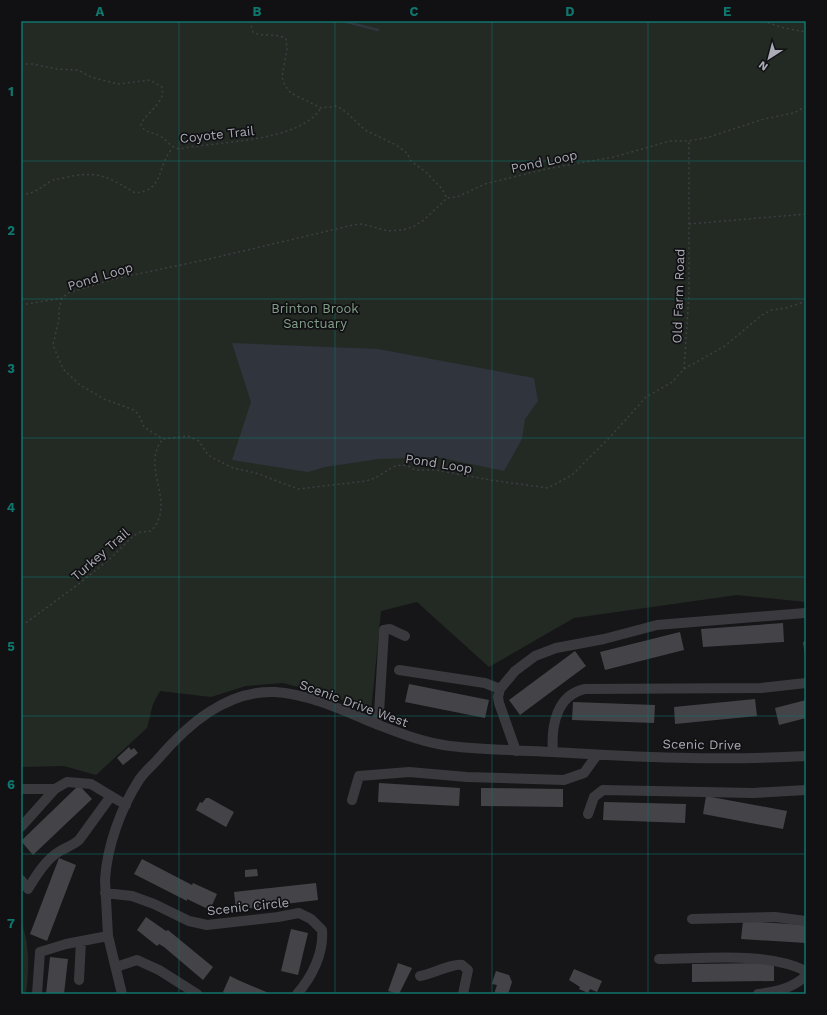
<svg xmlns="http://www.w3.org/2000/svg" width="827" height="1015" font-family="'Work Sans',sans-serif">
	<style>
		.green { fill: #232a24 }
		.water { fill: #30343c }
		.lines { fill: none; stroke-linecap: round; stroke-linejoin: round }
		.stream { stroke: #30343c; stroke-width: 2.5 }
		.building { fill: #444348 }
		.path { stroke: #3e3e43; stroke-width: 1.5; stroke-dasharray: 2 3; stroke-linecap: butt }
		.minor { stroke: #3a393e; stroke-width: 10 }
		.grid { fill: none; stroke: #0f766e; stroke-width: 1; stroke-opacity: 0.55 }
		.labels { text-anchor: middle; stroke-width: 3.5; stroke-linejoin: round; paint-order: stroke }
		.street-label { font-size: 13px; fill: #aaabb6; stroke: #111113 }
		.park-label { font-size: 13px; fill: #839f8a; stroke: #111113 }
		.neatline { fill: none; stroke: #0f766e; stroke-width: 1.5 }
		.grid-label { font-size: 13px; text-anchor: middle; font-weight: bold; fill: #0f766e }
	</style>
	<rect width="100%" height="100%" fill="#161618"/>
	<!-- green -->
	<path class="green" d="M21 21H806V602L737 595 574 618 489 667 417 602 381 611 371 712 335 697 283 683 246 686 211 697 160 691 153 704 147 728 96 775 64 766 21 767Z
		M21 921C30 945 29 968 26 994H21Z"/>
	<!-- water -->
	<path class="water" d="M232 343 378 349 534 378 538 401 525 419 522 439 504 471 437 457 378 459 325 467 308 472 232 460 251 402Z"/>
	<g class="lines">
		<!-- stream -->
		<path class="stream" d="M343 21 378 30"/>
	</g>
	<!-- building -->
	<path class="building" d="M783 623 784 642 703 647 701 629Z
		M680 632 684 650 605 670 600 652Z
		M806 641V654L805 655 803 642Z
		M575 651 586 666 520 715 509 700Z
		M409 684 489 700 485 718 405 702Z
		M755 699 757 716 675 724 674 707Z
		M806 700V718L779 725 775 708Z
		M573 702 655 705 654 723 572 720Z
		M129 747 131 750 134 748 138 753 123 765 117 758Z
		M379 783 460 788 459 806 378 802Z
		M79 785 92 799 33 855 21 841Z
		M481 788 563 789V807L481 806Z
		M706 796 787 811 783 829 703 814Z
		M206 798H209L234 812 226 827 196 810 200 802 202 803Z
		M604 802 686 804 685 823 603 820Z
		M59 858 76 865 47 941 30 934Z
		M142 859 192 885 193 883 217 894 210 910 187 899V901L134 874Z
		M257 869 258 876 245 877V870Z
		M316 883 318 900 236 910 234 892Z
		M146 917 166 931 168 930 213 967 203 980 164 947 159 944 157 946 137 930Z
		M743 921 806 925V943L741 939Z
		M291 929 308 933 298 975 281 971Z
		M50 957 68 959 64 994H46Z
		M398 963 412 968 399 994 388 991Z
		M774 963V981L692 982V964Z
		M574 969 602 981 597 992 590 989 588 993 579 989 580 987 569 980Z
		M496 971 509 975 512 982 508 994H494L497 985 492 984 493 980Z
		M230 976 238 980 271 994H228L223 992Z
		M804 982H806V994H804Z"/>
	<g class="lines">
		<!-- path -->
		<path class="path" d="M250 21 253 32C263 38 276 32 286 39L287 49 282 77 285 86 291 93 321 108 337 106 346 112 365 130 396 145 407 153 411 161 427 173 442 189 447 198
			M763 21 784 28 806 32
			M21 64H32L57 69 78 70 91 77 118 84 150 80 162 87C166 104 146 111 141 125 145 133 152 132 160 136 167 140 170 147 179 149 217 141 299 143 321 108
			M806 106 794 113 764 119 709 137 689 141H670L614 157 546 169 485 184 457 197 447 198 424 220 413 227 402 230 388 231 362 224 353 225 209 259 114 279 68 293 62 298 59 309V319L53 345 63 369 80 385 104 399 134 410 139 415 144 427 163 439 188 436 199 441 208 455 213 458 233 468 256 473 298 489 366 481 375 478 395 466 402 465 408 466 415 470H436L490 480 548 488 572 475 611 436 646 397 672 382 684 369 725 346 762 315 772 310 786 308 806 301
			M21 194C33 195 41 187 51 181 55 179 59 179 63 178 97 170 107 176 135 193 166 190 156 165 173 148
			M689 224 806 214
			M21 305 62 298
			M684 369 689 294V142
			M21 624 27 622 80 583 112 557 133 536 140 532 151 531C178 502 139 467 163 439"/>
		<!-- minor -->
		<path class="minor" d="M399 670 485 683 500 689
			M375 723 379 713 384 630 390 629 405 636
			M516 751 499 703 498 697 500 689 515 671 535 656 556 648 604 639 657 625 805 613
			M553 752C551 727 556 695 585 689L761 688 806 683
			M21 789H55L67 782 91 784 126 805
			M352 800 359 776 409 772 467 777 564 780 584 773 597 755
			M588 814 594 797 603 790 753 793 806 790
			M21 827 55 789
			M21 880 28 889C36 876 46 859 60 851 67 847 73 845 79 840L111 796
			M105 893 132 896 154 904 189 921 207 925 278 917 299 913 311 919 322 930C324 953 312 977 297 994
			M692 919 775 917 806 921
			M659 959C703 959 766 951 806 971
			M116 967 137 960 159 970 197 994
			M420 976C432 974 453 963 462 965L468 970 463 994
			M79 980 81 941
			M37 994 40 952 66 944 108 936
			M122 994 108 936 105 880C107 846 121 808 139 780 144 772 152 766 158 759 188 724 227 690 275 692 309 694 345 711 376 724 400 733 424 743 450 746 484 750 518 750 552 752 636 757 722 761 806 756
			M758 994C777 992 792 988 806 976"/>
	</g>
	<!-- grid -->
	<path class="grid" d="M179 21V994M335 21V994M492 21V994M648 21V994M21 161H806M21 299H806M21 438H806M21 577H806M21 716H806M21 854H806"/>
	<g class="labels">
		<!-- street labels -->
		<g class="street-label">
			<text transform="translate(217 134) rotate(-6)" y="5">Coyote Trail</text>
			<text transform="translate(544 161) rotate(-12)" y="5">Pond Loop</text>
			<text transform="translate(100 276) rotate(-17)" y="5">Pond Loop</text>
			<text transform="translate(678 296) rotate(-88)" y="5">Old Farm Road</text>
			<text transform="translate(439 463) rotate(9)" y="5">Pond Loop</text>
			<text transform="translate(100 554) rotate(-41)" y="5">Turkey Trail</text>
			<text transform="translate(354 703) rotate(20)" y="5">Scenic Drive West</text>
			<text transform="translate(702 744) rotate(1)" y="5">Scenic Drive</text>
			<text transform="translate(248 906) rotate(-6)" y="5">Scenic Circle</text>
		</g>
		<!-- park labels -->
		<g class="park-label">
			<text x="315" y="313">Brinton Brook<tspan x="315" dy="15">Sanctuary</tspan></text>
		</g>
	</g>
	<!-- border -->
	<rect width="827" height="1015" fill="none" stroke="#111113" stroke-width="44"/>
	<!-- north arrow -->
	<g transform="translate(769 58) rotate(216)" stroke="#111113" stroke-width="3" paint-order="stroke">
	<path d="M0-3L7 15L0 10L-7 15Z" fill="#aaabb6"/>
	<text y="-6" font-size="11" font-weight="bold" text-anchor="middle" fill="#aaabb6">N</text>
	</g>
	<rect x="22" y="22" width="783" height="971" class="neatline"/>
	<g class="grid-label">
		<text x="100" y="16">A</text>
		<text x="257" y="16">B</text>
		<text x="414" y="16">C</text>
		<text x="570" y="16">D</text>
		<text x="727" y="16">E</text>
		<text x="11" y="96">1</text>
		<text x="11" y="235">2</text>
		<text x="11" y="373">3</text>
		<text x="11" y="512">4</text>
		<text x="11" y="651">5</text>
		<text x="11" y="789">6</text>
		<text x="11" y="928">7</text>
	</g>
</svg>
